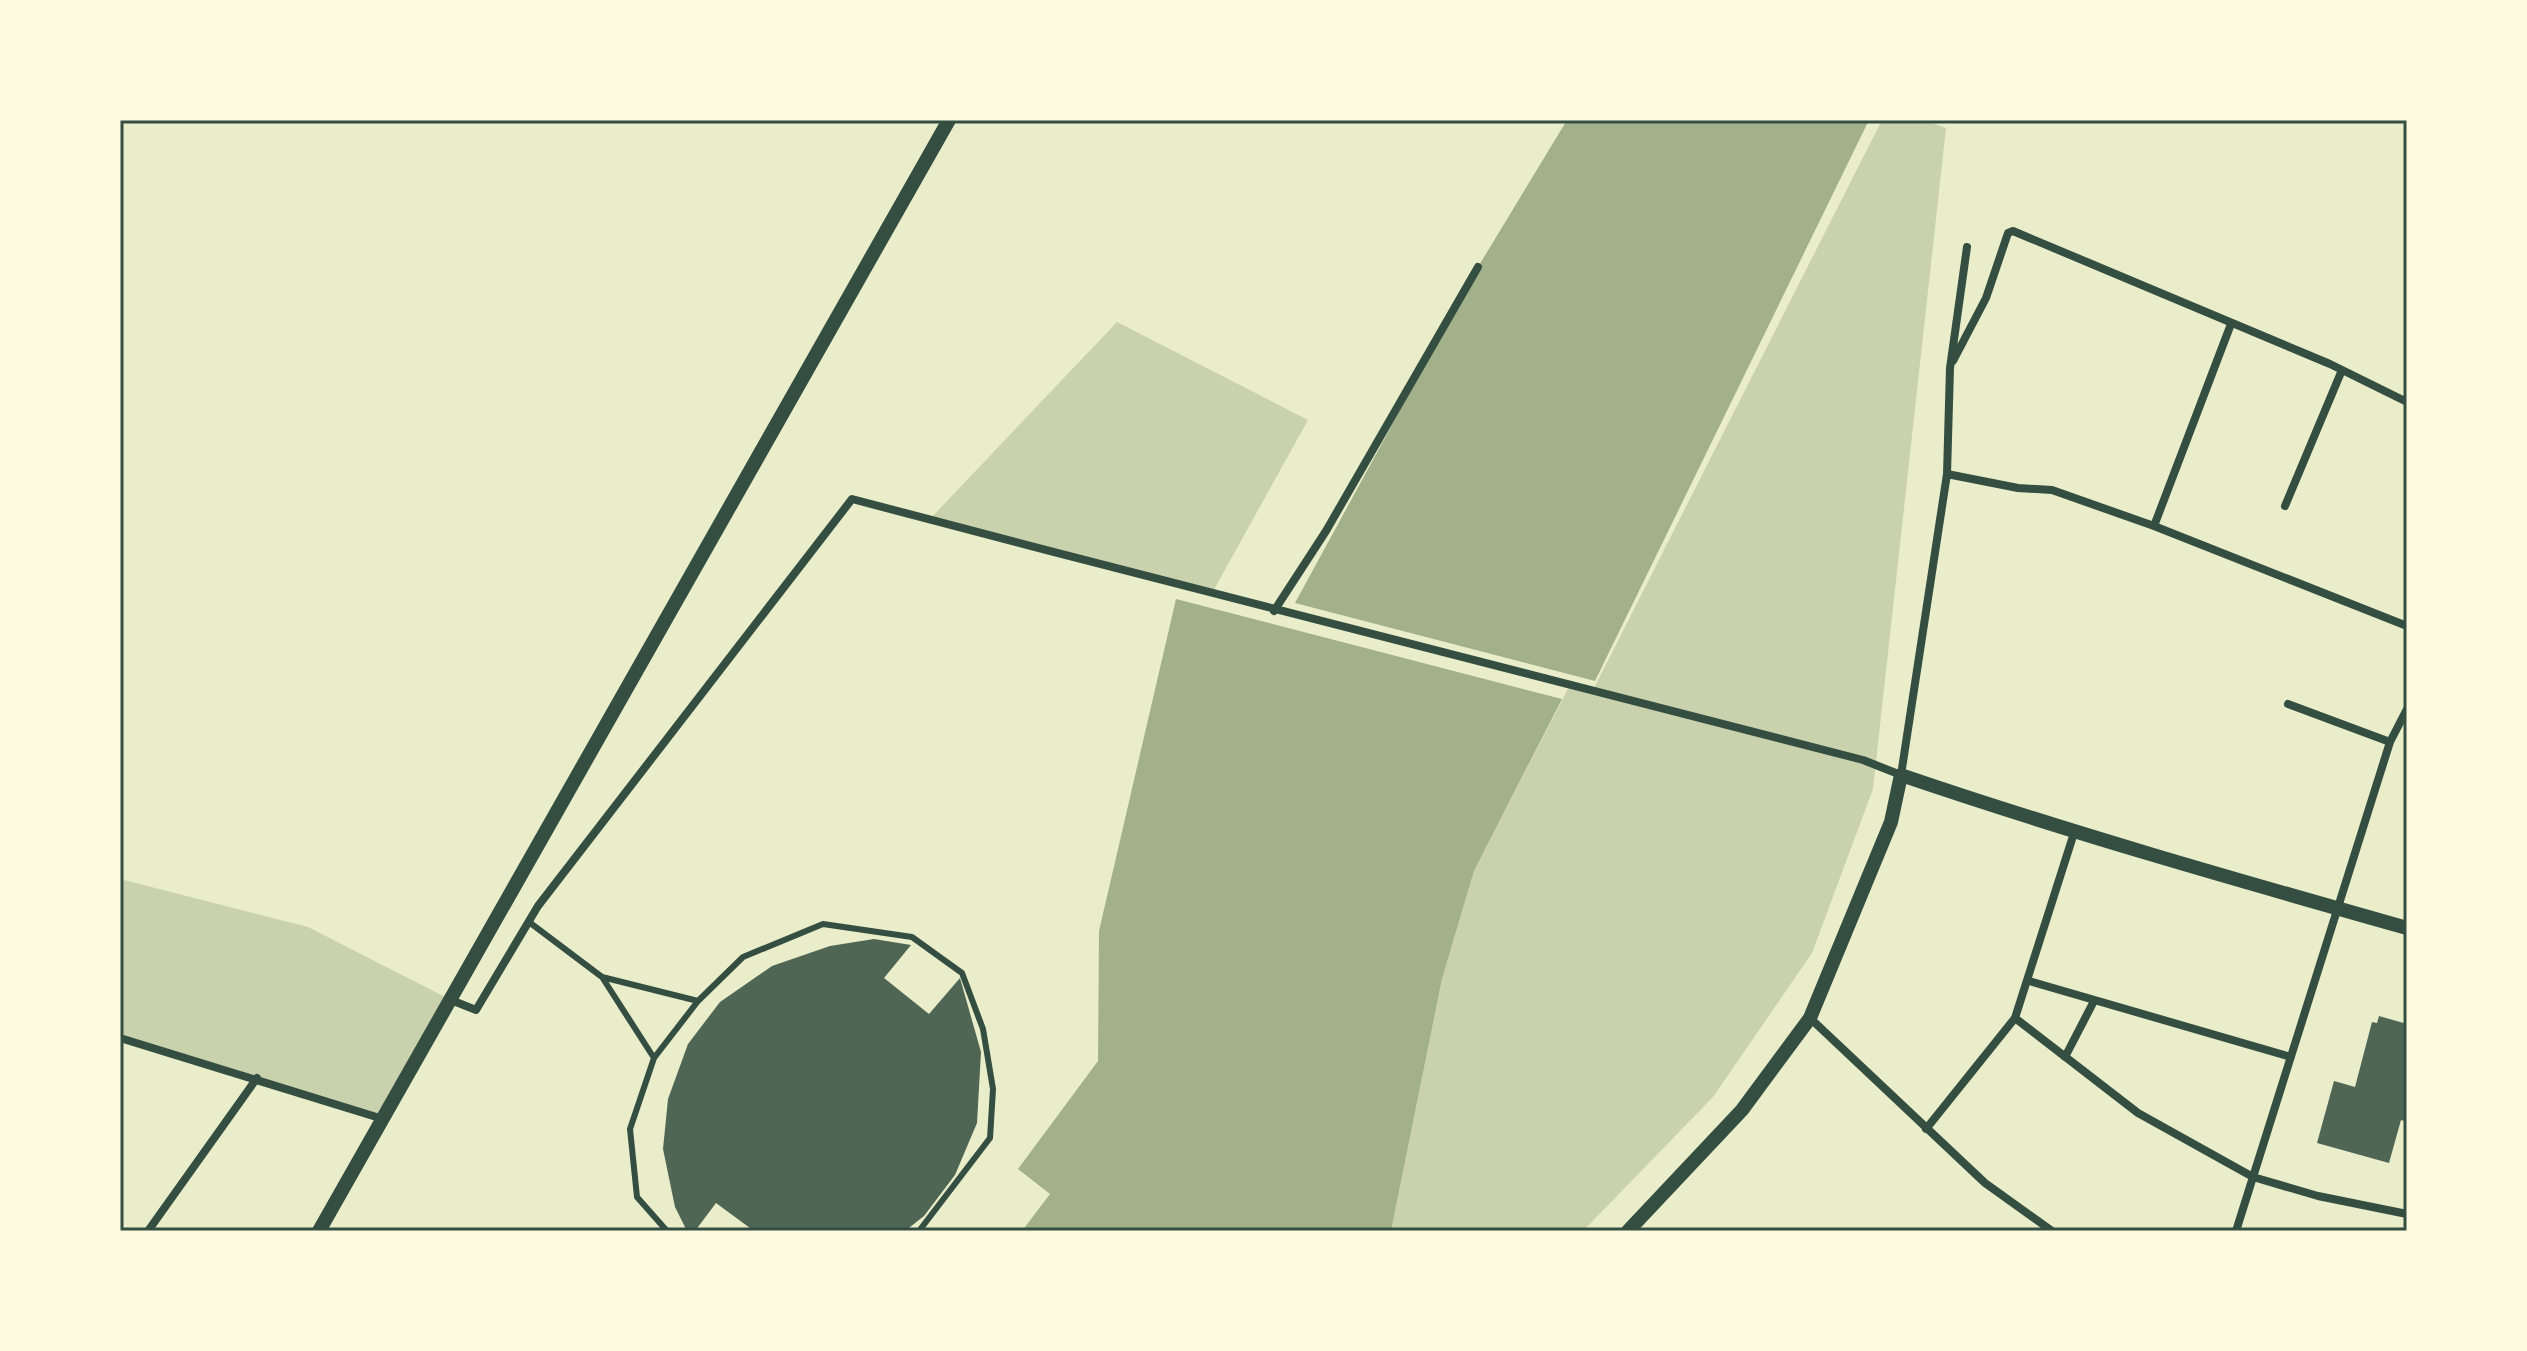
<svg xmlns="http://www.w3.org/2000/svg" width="2527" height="1351" font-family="Signika,sans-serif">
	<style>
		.green { fill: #cad2ad }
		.water { fill: #a3b18a }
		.building { fill: #4f6655 }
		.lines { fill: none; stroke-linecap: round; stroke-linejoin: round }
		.service { stroke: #344e41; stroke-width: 6 }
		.minor { stroke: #344e41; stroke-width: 8 }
		.tertiary { stroke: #344e41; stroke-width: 14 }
		.neatline { fill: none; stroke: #344e41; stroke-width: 3 }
	</style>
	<rect width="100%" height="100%" fill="#e9edc9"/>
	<!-- green -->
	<path class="green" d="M1882 120H1924L1946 128 1873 789 1812 953 1713 1097 1583 1231H1391L1442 979 1474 871 1571 683 1594 688Z
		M1117 322 1308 420 1211 595 929 520Z
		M120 879 308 927 451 1000 384 1119 120 1037Z"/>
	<!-- water -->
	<path class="water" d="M1567 120H1869L1595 681 1295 603 1478 267Z
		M1176 599 1562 699 1474 871 1442 979 1391 1231H1022L1050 1194 1018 1169 1098 1061 1099 931Z"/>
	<!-- building -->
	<path class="building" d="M874 939 911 945 884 978 929 1014 960 978 981 1052 977 1123 955 1175 924 1216 905 1231H754L716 1203 695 1231H687L675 1207 663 1149 668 1099 688 1044 720 1002 772 966 830 946Z
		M2379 1016 2407 1024V1122L2401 1120 2389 1163 2317 1143 2334 1081 2355 1087 2372 1022 2377 1023Z"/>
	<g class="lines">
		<!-- service -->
		<path class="service" d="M529 922 602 977 654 1058 630 1129 637 1197 667 1231
			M602 977 698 1001 743 957 823 924 912 937 962 973 983 1029 993 1089 990 1138 919 1231
			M654 1058 698 1001"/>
		<!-- minor -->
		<path class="minor" d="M1953 361 1986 298 2008 233 2013 231 2330 364 2407 402
			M1947 474 2018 488 2052 490 2154 526 2407 626
			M2285 506 2342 370
			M2154 526 2231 324
			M1274 611 1326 531 1478 267
			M2288 704 2390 742
			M2029 981 2291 1057
			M451 1000 476 1010 538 906 852 499C1188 589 1526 670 1863 760L1901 775 1947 474 1950 368 1967 247
			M1810 1018 1985 1183 2052 1231
			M2015 1018 2138 1113 2253 1177 2318 1196 2407 1214
			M120 1038 383 1119
			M2065 1057 2094 1001
			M1926 1129 2015 1018 2074 833
			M148 1231 257 1078
			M2236 1231 2390 742 2407 709"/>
		<!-- tertiary -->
		<path class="tertiary" d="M319 1231 949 120
			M1628 1231 1742 1110 1810 1018 1891 822 1901 775C2068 832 2237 880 2407 928"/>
	</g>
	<!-- border -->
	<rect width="2527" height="1351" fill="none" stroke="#fefae0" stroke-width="244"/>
	<rect x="122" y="122" width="2283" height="1107" class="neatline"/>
</svg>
